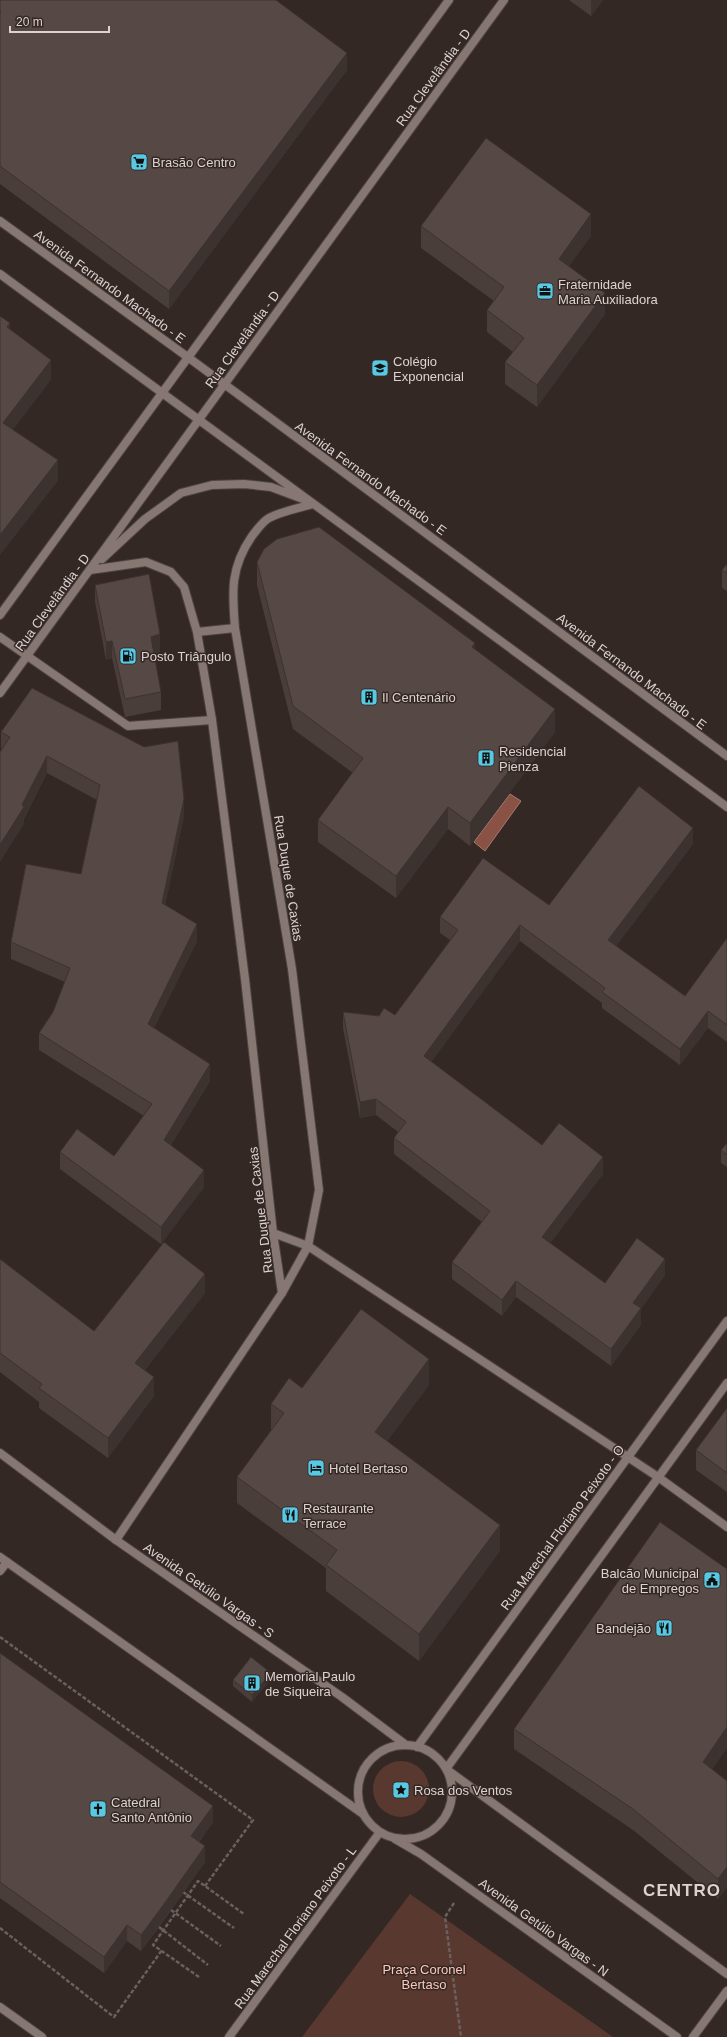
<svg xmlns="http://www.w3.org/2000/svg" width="727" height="2037" font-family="Helvetica,sans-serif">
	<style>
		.green { fill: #59382f }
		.water { fill: #8a5244; stroke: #a3796e }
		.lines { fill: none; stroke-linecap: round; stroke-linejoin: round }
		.service-casing { stroke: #4d4341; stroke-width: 10 }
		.minor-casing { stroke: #4d4341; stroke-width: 10 }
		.tertiary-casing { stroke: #4d4341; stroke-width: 10 }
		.path { stroke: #6b605d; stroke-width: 2.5; stroke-dasharray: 4 2; stroke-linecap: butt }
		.service { stroke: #867773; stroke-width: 8 }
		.minor { stroke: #867773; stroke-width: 8 }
		.tertiary { stroke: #867773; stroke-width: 8 }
		.wall { fill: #4a3e3a }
		.shaded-wall { fill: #3c3230 }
		.building { fill: #564844; stroke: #3c3230 }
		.labels { text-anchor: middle; stroke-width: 3; stroke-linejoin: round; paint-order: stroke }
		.street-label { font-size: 13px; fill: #dcd3d1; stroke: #342825 }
		.poi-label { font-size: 13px; fill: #dcd3d1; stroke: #342825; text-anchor: start }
		.park-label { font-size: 13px; fill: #fec8b9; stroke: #342825 }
		.district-label { font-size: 17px; font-weight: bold; letter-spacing: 1px; fill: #dcd3d1; stroke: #342825 }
	</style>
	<rect width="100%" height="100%" fill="#342825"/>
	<!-- green -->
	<path class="green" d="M373 1789a28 28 0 1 1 56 0a28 28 0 1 1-56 0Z
		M410 1894 613 2037H302Z"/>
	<!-- water -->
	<path class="water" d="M510 794 521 801 485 851 474 842Z"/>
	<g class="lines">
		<!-- service casing -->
		<g class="service-casing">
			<path id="service" d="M0 637 128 726 212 720
				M273 1233 308 1246 658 1477 727 1527
				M0 1571 7 1562
				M0 2007 42 2037
				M693 2037 727 1991"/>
		</g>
		<!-- minor casing -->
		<g class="minor-casing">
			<path id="minor" d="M90 570 146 562 171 572 184 587 197 632 212 720 245 979 273 1233 282 1293
				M197 632 235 628
				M116 1540 282 1293 308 1246 319 1190 292 969 235 628C232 592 230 568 252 536 256 531 263 521 269 518 282 511 299 508 313 504"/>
		</g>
		<!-- tertiary casing -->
		<g class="tertiary-casing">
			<path id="tertiary" d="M0 221 189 358 727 756
				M0 274 727 807
				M102 559 145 519 181 493 212 485 244 484 271 487 303 499
				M0 615 449 0
				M0 693 504 0
				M0 1453 116 1540 342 1697 406 1745
				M0 1557 363 1814
				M358 1792a47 47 0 1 1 94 0a47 47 0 1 1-94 0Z
				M417 1747 727 1321
				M446 1769 727 1383
				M446 1769 727 1974
				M395 1839 421 1854 677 2037
				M229 2037 380 1832"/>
		</g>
		<!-- path -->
		<path class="path" d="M0 1637 253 1820 205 1886
			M183 1892 234 1928
			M454 1903 445 1917 461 2037
			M171 1910 221 1946
			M159 1927 208 1965
			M0 1928 114 2017 162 1950
			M199 1977 153 1945 198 1881 244 1914"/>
		<!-- service -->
		<use href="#service" class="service"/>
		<!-- minor -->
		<use href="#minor" class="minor"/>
		<!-- tertiary -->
		<use href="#tertiary" class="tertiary"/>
	</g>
	<!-- wall -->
	<path class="wall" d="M0 0 347 70 169 309 0 184Z
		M569 0H603L591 16Z
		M421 226 591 236 569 266 605 314 537 407 505 384V362L513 352 487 332V310L494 301 421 248Z
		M257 562 475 650 555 732 470 846 448 829 396 898 318 842V820L353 773 293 729 257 585Z
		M727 564V591L722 588V570Z
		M95 585 160 652 154 653 161 692V710L125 717 112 658 106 660 95 602Z
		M1 732 184 816 165 905 197 941 154 1028 210 1081 171 1145 204 1187 161 1244 60 1169V1152L114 1156 144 1116 39 1050V1033L53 1012 65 982 11 959V942L81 874 97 800 47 773 24 819V824L2 749H1Z
		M693 844 616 946 685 996 727 938V1042L708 1028 680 1065 602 1008V1003L520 941 431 1062 542 1145 603 1174 550 1243 605 1283 665 1275 641 1308V1325L611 1366 516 1297 502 1316 452 1279V1262L482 1222 394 1154V1138L398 1132 376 1115 360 1118 343 1028V1012L379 1016 395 1015 450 940 440 933V917L549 905Z
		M727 1143V1167L721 1163V1150Z
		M0 1259 94 1331 205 1293 145 1370 154 1396 108 1458 39 1408V1402L0 1372Z
		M429 1385 387 1441 500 1551 419 1661 326 1591V1568L237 1503V1477L271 1430V1404L302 1388Z
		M727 1408V1492L696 1470V1450Z
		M727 1569V1748L712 1769 727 1781 718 1899 633 1830 514 1749V1729Z
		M0 1653 213 1822 199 1842 205 1862 159 1927 141 1951 127 1941 104 1973 0 1898Z
		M271 1679 252 1702 233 1686V1680Z"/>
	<!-- shaded-wall -->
	<path class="shaded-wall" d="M591 0H603L591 16Z
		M347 53V70L169 309V291Z
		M591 214V236L559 280V259Z
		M605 293V314L537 407V385Z
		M10 323V343L7 327Z
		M51 360V380L3 443V423Z
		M58 460V481L0 555V535Z
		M160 634V652L151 654V637Z
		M112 641V658L106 660V642Z
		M475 643V666L472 647Z
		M555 709V732L470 846V823Z
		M47 756V773L24 819V824L0 862V845L22 805Z
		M184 799V816L162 920V903Z
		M448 807V829L396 898V876Z
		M693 828V844L608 957V940Z
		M197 924V941L148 1041V1024Z
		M520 925V941L424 1072V1056Z
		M708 1011V1028L680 1065V1049Z
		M210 1064V1081L164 1157V1140Z
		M376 1099V1115L360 1118V1102Z
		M603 1157V1174L542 1254V1237Z
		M204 1170V1187L161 1244V1227Z
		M665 1259V1275L640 1311 641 1308V1325L611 1366V1349L633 1303Z
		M205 1274V1293L135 1383V1363Z
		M516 1281V1297L502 1316V1300Z
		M429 1359V1385L375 1458V1432Z
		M154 1377V1396L108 1458V1438Z
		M500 1525V1551L419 1661V1634Z
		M271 1673V1679L252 1702V1695Z
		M727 1727V1748L703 1782V1762Z
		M213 1806V1822L191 1852V1836Z
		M205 1846V1862L141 1951V1935Z
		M727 1867V1888L718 1899V1879Z
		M127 1925V1941L104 1973V1957Z"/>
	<!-- building -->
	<path class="building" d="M0 0H276L347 53 169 291 0 166V13L1 12H0Z
		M486 138 591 214 559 259 605 293 537 385 505 362 524 338 487 310 504 287 421 226Z
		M0 316 10 323 7 327 51 360 3 423 58 460 0 535Z
		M319 527 475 643 472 647 555 709 470 823 448 807 396 876 318 820 363 758 293 706 257 562 264 549 277 539Z
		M727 564V573L722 570Z
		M149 574 160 634 151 637 161 692 125 699 112 641 106 642 95 585Z
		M32 688 144 747 178 741 184 799 162 903 197 924 148 1024 210 1064 164 1140 204 1170 161 1227 60 1152 77 1129 114 1156 152 1104 39 1033 53 1012 70 968 11 942 26 864 81 874 100 785 47 756 22 805 24 807 0 845V752L10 737 1 732Z
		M639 786 693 828 608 940 685 996 727 938V1025L708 1011 680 1049 602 992 605 988 520 925 424 1056 542 1145 559 1123 603 1157 542 1237 605 1283 637 1238 665 1259 633 1303 641 1308 611 1349 516 1281 502 1300 452 1262 490 1211 394 1138 406 1122 376 1099 360 1102 343 1012 379 1016 384 1008 395 1015 458 930 440 917 483 858 549 905Z
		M727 1143V1155L721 1150Z
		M164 1242 205 1274 135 1363 154 1377 108 1438 39 1388 42 1384 0 1353V1259L94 1331Z
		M361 1309 429 1359 375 1432 500 1525 419 1634 326 1565 337 1550 237 1477 284 1413 271 1404 289 1378 302 1388Z
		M727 1408V1473L696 1450Z
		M660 1522 727 1569V1727L703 1762 727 1781V1867L718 1879 633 1809 514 1729Z
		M0 1653 213 1806 191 1836 205 1846 159 1911 141 1935 127 1925 104 1957 0 1882Z
		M251 1657 271 1673 252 1695 233 1680Z"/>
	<!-- icons -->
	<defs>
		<g id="supermarket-square" transform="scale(0.9)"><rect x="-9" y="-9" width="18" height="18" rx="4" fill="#58c9e3" stroke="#342825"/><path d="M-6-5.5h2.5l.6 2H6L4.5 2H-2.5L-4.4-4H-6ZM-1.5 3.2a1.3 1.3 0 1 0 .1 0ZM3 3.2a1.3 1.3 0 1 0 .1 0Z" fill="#111"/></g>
		<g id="office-square" transform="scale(0.9)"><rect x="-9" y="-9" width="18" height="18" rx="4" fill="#58c9e3" stroke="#342825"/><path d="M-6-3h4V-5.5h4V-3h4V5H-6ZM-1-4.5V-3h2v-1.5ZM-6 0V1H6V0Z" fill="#111"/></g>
		<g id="school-square" transform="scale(0.9)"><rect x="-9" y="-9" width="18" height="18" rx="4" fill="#58c9e3" stroke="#342825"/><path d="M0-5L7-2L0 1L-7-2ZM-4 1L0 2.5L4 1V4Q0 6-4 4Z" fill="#111"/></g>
		<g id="fuel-square" transform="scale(0.9)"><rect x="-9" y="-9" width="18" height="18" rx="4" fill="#58c9e3" stroke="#342825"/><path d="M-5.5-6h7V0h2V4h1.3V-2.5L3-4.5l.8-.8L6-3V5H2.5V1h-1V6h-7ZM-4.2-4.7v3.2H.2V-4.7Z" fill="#111"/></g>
		<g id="building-square" transform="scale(0.9)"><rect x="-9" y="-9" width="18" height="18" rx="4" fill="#58c9e3" stroke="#342825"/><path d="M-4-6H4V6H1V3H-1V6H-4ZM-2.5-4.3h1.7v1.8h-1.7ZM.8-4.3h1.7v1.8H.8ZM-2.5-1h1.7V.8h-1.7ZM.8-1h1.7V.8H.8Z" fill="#111"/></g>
		<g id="hotel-square" transform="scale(0.9)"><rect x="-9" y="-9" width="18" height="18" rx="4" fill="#58c9e3" stroke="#342825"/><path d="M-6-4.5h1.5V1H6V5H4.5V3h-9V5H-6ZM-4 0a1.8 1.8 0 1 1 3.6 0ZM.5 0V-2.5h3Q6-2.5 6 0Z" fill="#111"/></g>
		<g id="restaurant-square" transform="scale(0.9)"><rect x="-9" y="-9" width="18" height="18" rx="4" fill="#58c9e3" stroke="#342825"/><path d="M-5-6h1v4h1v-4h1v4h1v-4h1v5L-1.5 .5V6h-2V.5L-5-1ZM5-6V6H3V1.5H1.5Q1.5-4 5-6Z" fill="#111"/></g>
		<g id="civic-square" transform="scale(0.9)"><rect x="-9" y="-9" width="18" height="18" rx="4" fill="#58c9e3" stroke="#342825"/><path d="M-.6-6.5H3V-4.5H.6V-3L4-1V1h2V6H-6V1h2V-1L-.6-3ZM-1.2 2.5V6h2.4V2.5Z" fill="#111"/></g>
		<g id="sight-square" transform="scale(0.9)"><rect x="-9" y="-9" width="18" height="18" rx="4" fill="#58c9e3" stroke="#342825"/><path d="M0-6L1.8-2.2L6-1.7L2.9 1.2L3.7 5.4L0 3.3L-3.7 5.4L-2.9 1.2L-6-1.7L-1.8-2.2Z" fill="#111"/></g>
		<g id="church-square" transform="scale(0.9)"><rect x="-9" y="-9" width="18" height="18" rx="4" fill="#58c9e3" stroke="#342825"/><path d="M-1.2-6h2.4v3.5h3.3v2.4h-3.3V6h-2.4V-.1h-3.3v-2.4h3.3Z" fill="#111"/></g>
	</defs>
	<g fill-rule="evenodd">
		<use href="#supermarket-square" x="139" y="162"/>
		<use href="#office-square" x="545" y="291"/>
		<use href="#school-square" x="380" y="368"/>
		<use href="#fuel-square" x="128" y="656"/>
		<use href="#building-square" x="369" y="697"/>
		<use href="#building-square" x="486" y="758"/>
		<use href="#hotel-square" x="316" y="1468"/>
		<use href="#restaurant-square" x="290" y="1515"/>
		<use href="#civic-square" x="712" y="1580"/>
		<use href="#restaurant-square" x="664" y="1628"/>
		<use href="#building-square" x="252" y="1683"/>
		<use href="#sight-square" x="401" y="1790"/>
		<use href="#church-square" x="98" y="1809"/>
	</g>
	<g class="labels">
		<!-- street labels -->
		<g class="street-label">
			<text transform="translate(433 77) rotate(-54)" y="5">Rua Clevelândia - D</text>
			<text transform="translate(110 286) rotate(36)" y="5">Avenida Fernando Machado - E</text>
			<text transform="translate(242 339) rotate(-54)" y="5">Rua Clevelândia - D</text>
			<text transform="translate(371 478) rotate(36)" y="5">Avenida Fernando Machado - E</text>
			<text transform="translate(52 602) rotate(-54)" y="5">Rua Clevelândia - D</text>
			<text transform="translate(632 671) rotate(37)" y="5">Avenida Fernando Machado - E</text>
			<text transform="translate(289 878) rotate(81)" y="5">Rua Duque de Caxias</text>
			<text transform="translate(260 1210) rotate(-97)" y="5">Rua Duque de Caxias</text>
			<text transform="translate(562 1527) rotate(-54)" y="5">Rua Marechal Floriano Peixoto - O</text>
			<text transform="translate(209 1590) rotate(35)" y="5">Avenida Getúlio Vargas - S</text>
			<text transform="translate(295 1927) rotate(-54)" y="5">Rua Marechal Floriano Peixoto - L</text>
			<text transform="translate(544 1927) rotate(36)" y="5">Avenida Getúlio Vargas - N</text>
		</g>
		<!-- poi labels -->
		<g class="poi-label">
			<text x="152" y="167">Brasão Centro</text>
			<text x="558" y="289">Fraternidade<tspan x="558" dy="15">Maria Auxiliadora</tspan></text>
			<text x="393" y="366">Colégio<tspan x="393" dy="15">Exponencial</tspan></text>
			<text x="141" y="661">Posto Triângulo</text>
			<text x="382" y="702">Il Centenário</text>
			<text x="499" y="756">Residencial<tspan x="499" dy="15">Pienza</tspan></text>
			<text x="329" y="1473">Hotel Bertaso</text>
			<text x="303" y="1513">Restaurante<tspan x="303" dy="15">Terrace</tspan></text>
			<text x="699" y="1578" text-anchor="end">Balcão Municipal<tspan x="699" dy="15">de Empregos</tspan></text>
			<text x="651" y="1633" text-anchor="end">Bandejão</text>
			<text x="265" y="1681">Memorial Paulo<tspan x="265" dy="15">de Siqueira</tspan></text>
			<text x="414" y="1795">Rosa dos Ventos</text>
			<text x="111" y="1807">Catedral<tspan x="111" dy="15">Santo Antônio</tspan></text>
		</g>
		<!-- park labels -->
		<g class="park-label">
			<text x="424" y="1974">Praça Coronel<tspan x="424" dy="15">Bertaso</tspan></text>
		</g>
		<!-- district labels -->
		<g class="district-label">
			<text x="682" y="1896">CENTRO</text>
		</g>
	</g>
	<!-- scale -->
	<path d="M10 26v6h99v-6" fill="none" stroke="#dcd3d1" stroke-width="2"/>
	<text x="16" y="26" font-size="12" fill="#dcd3d1" stroke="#342825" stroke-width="3" paint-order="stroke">20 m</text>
</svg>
